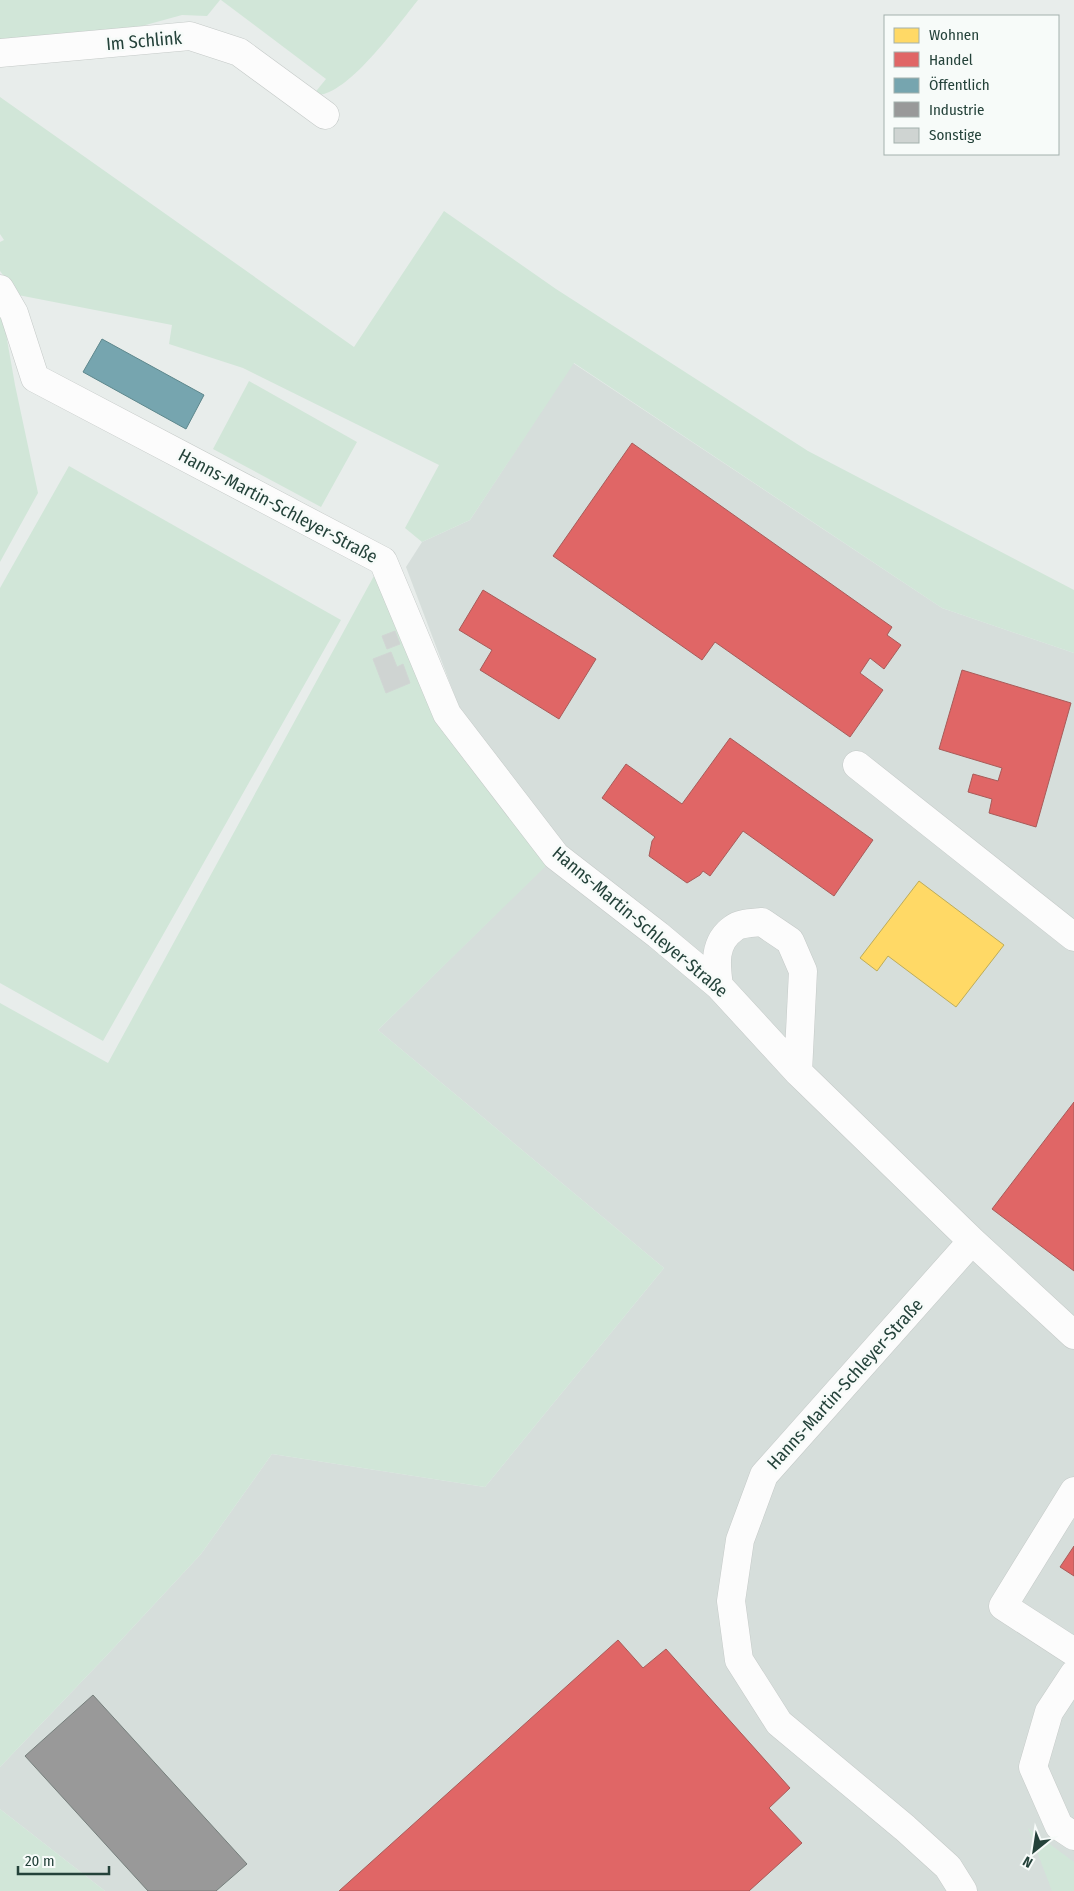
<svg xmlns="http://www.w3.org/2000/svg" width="1074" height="1891" font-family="'Fira Sans Condensed',sans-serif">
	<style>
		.built { fill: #d6dedb }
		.green { fill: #d1e6d8 }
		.homes { fill: #ffd966; stroke: #bdac59 }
		.shops { fill: #e06666; stroke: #a85b59 }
		.public { fill: #76a5af; stroke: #5d878c }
		.industry { fill: #999; stroke: #767f7c }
		.building { fill: #cfd4d2; stroke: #d1d6d4 }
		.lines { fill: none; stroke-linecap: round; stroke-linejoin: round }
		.minor-casing { stroke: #c5cac8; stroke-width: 29 }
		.minor { stroke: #fcfcfc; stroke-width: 28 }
		.labels { text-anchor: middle; stroke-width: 5; stroke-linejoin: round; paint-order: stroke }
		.street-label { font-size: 18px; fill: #24423a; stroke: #f7fbf9 }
	</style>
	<rect width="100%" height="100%" fill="#e8edeb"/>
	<!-- built -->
	<path class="built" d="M573 363 942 608 1074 653V1891H105L0 1809V1767L108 1654 201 1554 272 1454 485 1487 664 1268 378 1030 549 862 462 715 406 567 422 542 470 520Z"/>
	<!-- green -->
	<path class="green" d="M0 0H220L207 16 182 15 142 26 30 46 0 44Z
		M221 0H418C398 25 355 85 324 94 321 95 316 95 313 95L326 79Z
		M0 97 354 347 444 211 556 289 808 451 1074 590V653L942 608 574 363 470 520 422 542 405 528 439 465 243 368 169 344 172 325 18 295 0 271V242L4 240 0 234Z
		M0 308 2 311 15 385 38 493 0 562Z
		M249 381 357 442 321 507 213 449Z
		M69 466 341 620 103 1041 0 983V588Z
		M375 574 550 862 378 1030 664 1268 485 1487 272 1454 201 1554 108 1654 0 1767V1003L108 1063Z
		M0 1809 105 1891H0Z
		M1028 1828 1074 1862V1891H1052Z"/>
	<!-- homes -->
	<path class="homes" d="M919 881 1004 945 956 1007 888 956 877 971 860 958Z"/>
	<!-- shops -->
	<path class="shops" d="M632 443 892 627 887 635 901 645 884 669 870 658 860 673 883 690 850 737 715 642 702 660 553 556Z
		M483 590 596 659 559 719 480 670 492 650 459 630Z
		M962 670 1071 703 1036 827 989 813 992 799 968 792 973 774 998 781 1002 768 939 749Z
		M730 738 873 840 834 896 743 831 710 876 703 871 700 875 687 883 649 856 652 841 655 837 602 798 626 764 682 804Z
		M1074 1102V1271L992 1209Z
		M1074 1546V1576L1060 1567Z
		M618 1640 643 1668 666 1649 790 1788 769 1808 802 1843 749 1891H339Z"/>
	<!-- public -->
	<path class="public" d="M102 339 204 395 186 429 83 372Z"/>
	<!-- industry -->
	<path class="industry" d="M93 1695 247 1864 216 1891H148L25 1756Z"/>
	<!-- building -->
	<path class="building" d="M395 631 400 644 387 649 382 636Z
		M391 652 397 667 403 664 410 683 386 693 373 659Z"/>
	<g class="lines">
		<!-- minor casing -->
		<g class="minor-casing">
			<path id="minor" d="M0 53 190 36 239 52 325 115
				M0 289 14 313 35 378 383 561 447 714 556 856 658 935 719 986 798 1072 972 1241 1074 1335
				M857 765 1074 937
				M719 986C716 965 713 942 734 928 740 923 754 923 762 922L790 941 803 971 798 1072
				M1074 1491 1003 1606 1074 1652
				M1074 1674 1049 1712 1033 1767 1059 1826 1074 1836
				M963 1891 948 1867 905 1828 779 1723 739 1660 731 1601 740 1540 764 1475 972 1241"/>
		</g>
		<!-- minor -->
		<use href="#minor" class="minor"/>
	</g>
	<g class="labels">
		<!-- street labels -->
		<g class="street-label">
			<text transform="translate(144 41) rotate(-5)" y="6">Im Schlink</text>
			<text transform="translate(278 506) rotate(28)" y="6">Hanns-Martin-Schleyer-Straße</text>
			<text transform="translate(640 922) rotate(40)" y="6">Hanns-Martin-Schleyer-Straße</text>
			<text transform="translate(845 1384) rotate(-48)" y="6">Hanns-Martin-Schleyer-Straße</text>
		</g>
	</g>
	<!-- legend -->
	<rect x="884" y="15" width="175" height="140" fill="#f7fbf9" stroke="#a3b1ad"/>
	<rect x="894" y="28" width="25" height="15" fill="#ffd966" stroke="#a3b1ad"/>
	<text x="929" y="40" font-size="15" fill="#24423a">Wohnen</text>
	<rect x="894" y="52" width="25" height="15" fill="#e06666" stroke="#a3b1ad"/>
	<text x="929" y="65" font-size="15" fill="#24423a">Handel</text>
	<rect x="894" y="78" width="25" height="15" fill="#76a5af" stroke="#a3b1ad"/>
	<text x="929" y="90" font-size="15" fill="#24423a">Öffentlich</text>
	<rect x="894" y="102" width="25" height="15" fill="#999999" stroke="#a3b1ad"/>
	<text x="929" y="115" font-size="15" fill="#24423a">Industrie</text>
	<rect x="894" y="128" width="25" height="15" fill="#cfd4d2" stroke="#a3b1ad"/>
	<text x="929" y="140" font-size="15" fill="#24423a">Sonstige</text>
	<!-- north arrow -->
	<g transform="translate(1034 1851) rotate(210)" stroke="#f7fbf9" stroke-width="4" paint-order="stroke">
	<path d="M0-4L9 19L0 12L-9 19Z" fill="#24423a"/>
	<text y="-8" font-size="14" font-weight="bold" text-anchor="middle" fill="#24423a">N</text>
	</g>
	<!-- scale -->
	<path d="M18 1866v8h91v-8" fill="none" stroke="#24423a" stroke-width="2.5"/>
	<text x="25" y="1866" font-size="15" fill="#24423a" stroke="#f7fbf9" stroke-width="4" paint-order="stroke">20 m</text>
</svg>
